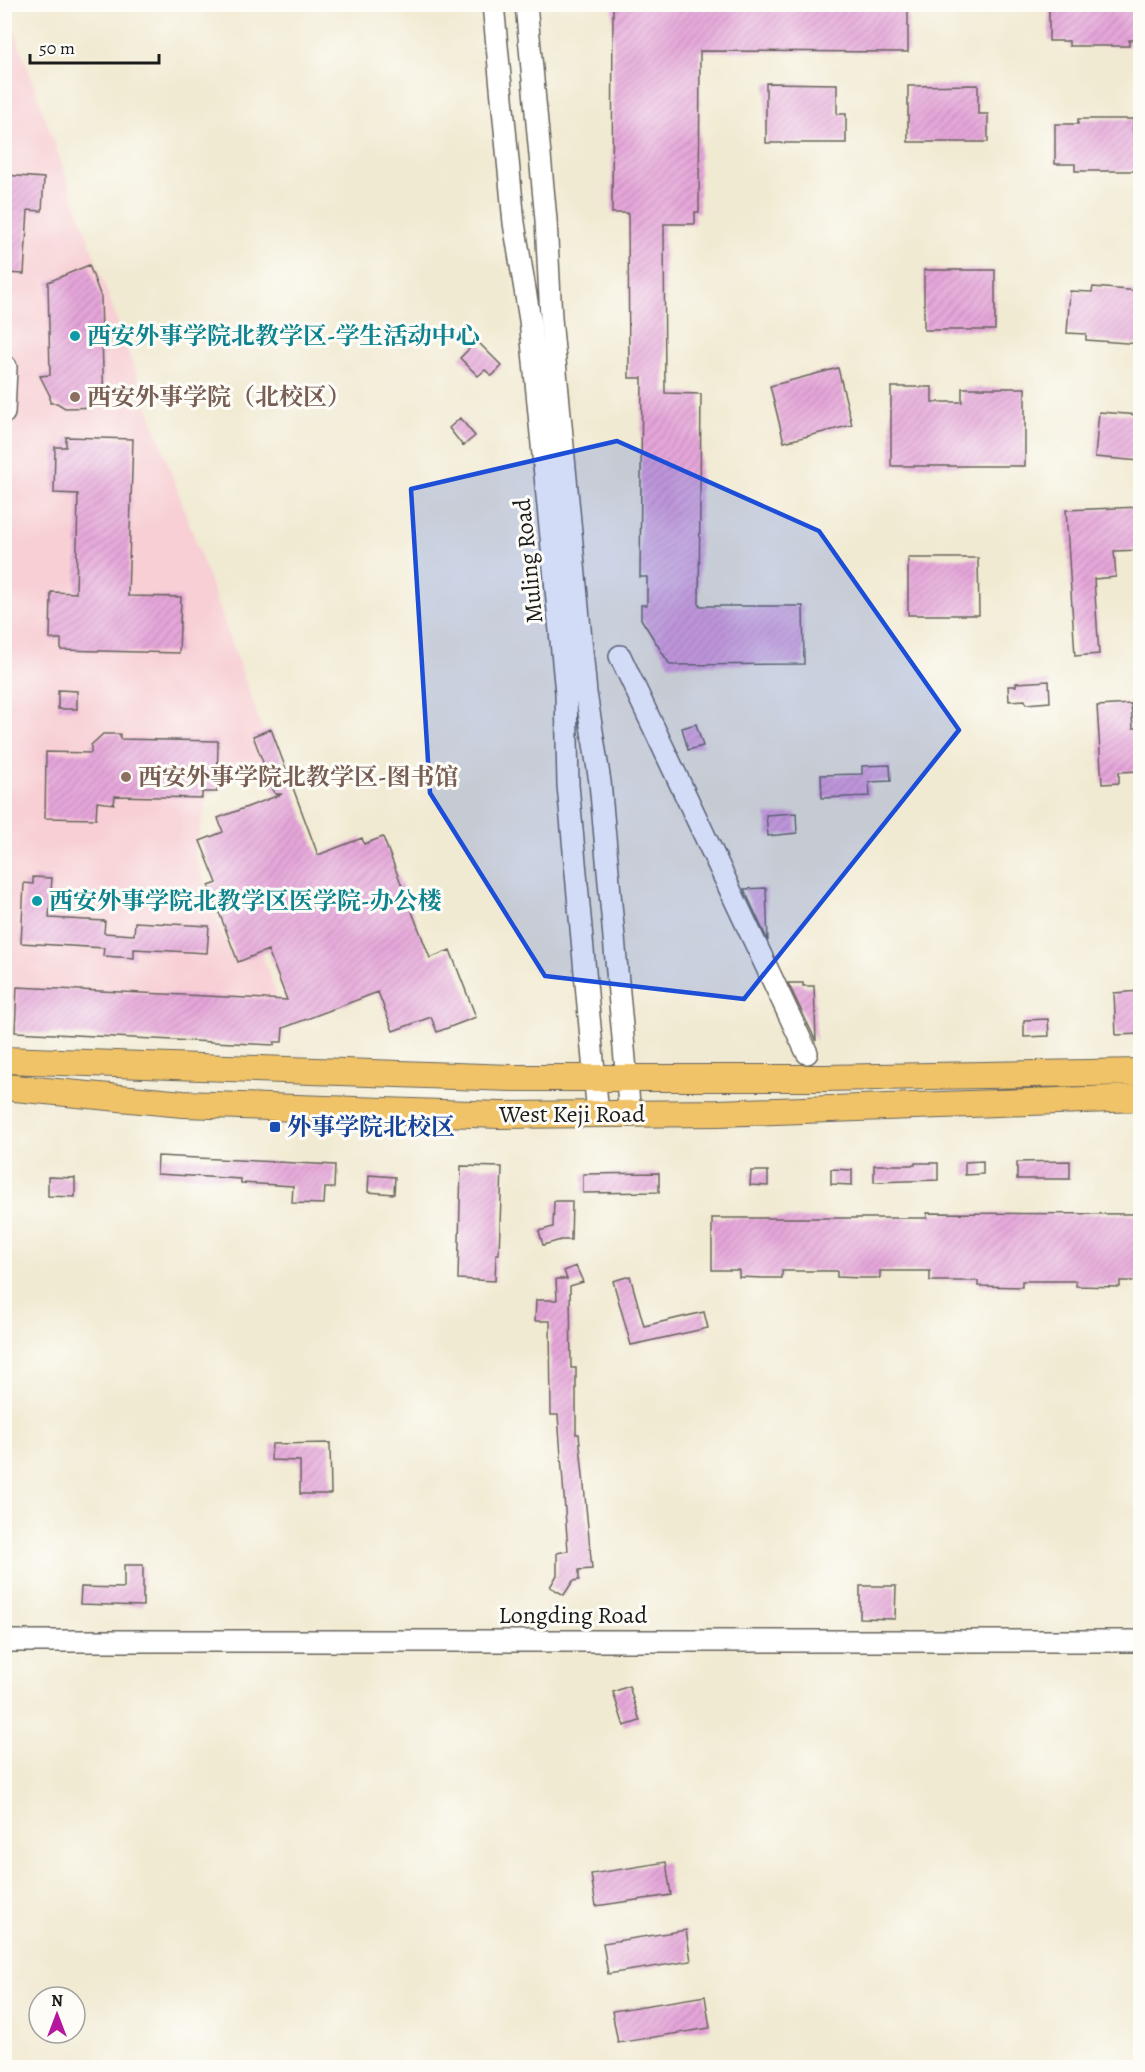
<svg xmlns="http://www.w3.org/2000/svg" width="1145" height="2072" font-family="Alegreya,'Noto Serif SC',serif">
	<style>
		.built { fill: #f7cfd4 }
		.building { fill: url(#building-hatch) }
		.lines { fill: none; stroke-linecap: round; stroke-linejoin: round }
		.minor-casing { stroke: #67645c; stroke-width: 24 }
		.major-casing { stroke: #67645c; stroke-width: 28 }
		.minor { stroke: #fff; stroke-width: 21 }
		.major { stroke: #f0c369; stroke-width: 26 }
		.marked { fill: #1d4ed8; fill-opacity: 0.2; stroke: #1d4ed8; stroke-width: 4.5; stroke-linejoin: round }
		.culture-dot { fill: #0f9aa8; stroke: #fdfcf7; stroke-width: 2 }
		.education-dot { fill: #8d6e63; stroke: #fdfcf7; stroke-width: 2 }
		.transit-dot { fill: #1a4fb4; stroke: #fdfcf7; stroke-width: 2 }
		.labels { text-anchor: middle; stroke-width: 6; stroke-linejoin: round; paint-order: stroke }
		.culture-label { font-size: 24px; font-weight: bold; fill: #0d838f; stroke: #fdfcf7; text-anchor: start }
		.education-label { font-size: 24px; font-weight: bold; fill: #785e54; stroke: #fdfcf7; text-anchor: start }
		.street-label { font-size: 24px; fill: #1c1c1c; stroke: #fdfcf7 }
		.transit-label { font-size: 24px; font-weight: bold; fill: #164399; stroke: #fdfcf7; text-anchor: start }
	</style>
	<defs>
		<pattern id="building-hatch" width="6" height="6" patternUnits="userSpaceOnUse" patternTransform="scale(1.5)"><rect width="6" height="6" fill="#e5a6d9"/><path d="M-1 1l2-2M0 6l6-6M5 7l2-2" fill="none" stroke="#c48eba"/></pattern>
	</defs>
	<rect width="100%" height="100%" fill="#fdfcf7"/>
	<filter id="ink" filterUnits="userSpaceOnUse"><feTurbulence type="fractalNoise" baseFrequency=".0167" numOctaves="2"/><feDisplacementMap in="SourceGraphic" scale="12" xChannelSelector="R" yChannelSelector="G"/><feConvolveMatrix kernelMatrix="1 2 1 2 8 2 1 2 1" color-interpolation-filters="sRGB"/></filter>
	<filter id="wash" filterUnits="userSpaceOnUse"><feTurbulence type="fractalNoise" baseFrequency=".008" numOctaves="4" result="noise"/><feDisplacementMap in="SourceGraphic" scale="24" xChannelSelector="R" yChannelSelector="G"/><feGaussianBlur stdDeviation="1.35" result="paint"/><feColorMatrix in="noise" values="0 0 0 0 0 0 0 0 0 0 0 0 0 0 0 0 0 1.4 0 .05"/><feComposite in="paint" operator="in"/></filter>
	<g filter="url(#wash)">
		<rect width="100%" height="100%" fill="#f1ead2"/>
		<!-- built -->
		<path class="built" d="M4 26 14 29 275 765 210 787 194 854 230 954 258 944 288 1025 5 1011Z"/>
		<g id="blocks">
			<!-- building -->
			<path class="building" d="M613 4H908V52L700 51 699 212H695V224H664L665 393 701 394 699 606H803L804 664 670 665 641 619V605H647V577H640L642 378H629L628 213H612Z
				M1049 4H1140V40H1129V46H1069V41H1049Z
				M766 83 837 84V114H846V143H766Z
				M978 85V114H988V142H908V86Z
				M1078 119H1133V133H1140V164H1136V171H1075V164H1055V124H1078Z
				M4 175 44 178 42 211 28 210 24 274 4 273Z
				M89 265 101 297 104 407 65 408 57 403H50V396L40 376 50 375 48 282Z
				M924 270H995V330H924Z
				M1093 287 1140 291V344L1086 340V334L1067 333 1070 291 1092 292Z
				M477 341 502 366 492 376 485 370 478 376 460 358Z
				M838 368 852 425 784 442 770 386Z
				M891 387H932V402H962V388H1025V466H891Z
				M1099 412 1140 415V461L1095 457Z
				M460 418 475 436 463 446 449 428Z
				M66 437 133 439 128 596 181 597 179 653 61 650V639H50L51 592 76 593 78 494 54 493 55 447H66Z
				M1140 507V550L1114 551 1116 577 1094 579 1099 654 1075 656 1066 510Z
				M908 558H978L979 615H908Z
				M1049 681 1050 702 1026 704 1025 700 1009 701 1008 686H1016V683Z
				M58 690 77 691V709H58Z
				M1131 704 1133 728H1140V771L1119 772V783L1102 784 1097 706Z
				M696 724 703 746 688 750 682 728Z
				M271 729 318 855 362 838 364 844 383 837 430 958 450 950 476 1017 437 1032 431 1017 393 1031 378 992 283 1028 282 1042H274V1045L15 1032 17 987 287 1000 268 950 238 962 209 886 217 883 200 841 223 832 218 818 282 794H275L253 736Z
				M103 734H120V739L218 741 217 792H202V798L115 796 114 804 97 802 96 819 45 818 46 752 91 753V745Z
				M890 765 891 781 869 782 870 796 822 798 821 775 862 774V766Z
				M796 813 797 833 768 836 766 815Z
				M33 877 52 878 49 918 105 921 104 933 134 935 135 922 209 926 207 953 134 949V958L103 956 104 948 21 943 24 883 33 884Z
				M766 888 768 941 744 889Z
				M788 983H803V986H814L816 1041Z
				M1140 991V1034L1116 1035 1114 993Z
				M1048 1019 1049 1036 1024 1037V1020Z
				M158 1156 335 1165 334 1188H325L324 1204 292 1203 293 1186 241 1183V1179L157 1174Z
				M983 1161V1174L965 1175V1162Z
				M1070 1161V1179H1017V1162Z
				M915 1163H938V1180L874 1182V1165H915Z
				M461 1166 502 1167 499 1254H496L495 1281 458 1279Z
				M831 1169 852 1170V1185L831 1184Z
				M751 1171H768V1186L750 1185Z
				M659 1173V1192L583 1193V1174Z
				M369 1175 395 1177 394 1194 368 1192Z
				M48 1177 75 1178V1197L48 1196Z
				M554 1201H572L571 1240H561L543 1245 539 1231 553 1227Z
				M927 1213 1140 1214V1281H1120V1287L1076 1286V1281H1022V1287L978 1286V1281H930V1271H880V1278H862L837 1277V1271H782V1278H763L739 1277V1270H712V1218H927Z
				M576 1266 583 1282 570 1286 571 1368H576V1434H579L592 1569 579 1570V1580L573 1581 564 1595 550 1587 557 1575V1553L568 1551 558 1415H551L550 1321H535L536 1300H557L556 1279H567L564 1271Z
				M630 1276 644 1326 704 1312 708 1328 631 1345 613 1281Z
				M330 1443 331 1494H300V1461L271 1460 272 1444Z
				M124 1565H143V1606L80 1604 81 1587 124 1588Z
				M860 1586H896L895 1619 860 1618Z
				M629 1686 640 1721 624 1726 613 1692Z
				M666 1862 671 1895 596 1906 591 1874Z
				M686 1930 691 1961 608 1974 603 1943Z
				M705 1996 710 2028 618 2043 612 2011Z"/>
		</g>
	</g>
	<g filter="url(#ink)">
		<use href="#blocks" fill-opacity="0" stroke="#67645c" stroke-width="1.5"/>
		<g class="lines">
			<!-- minor casing -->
			<g class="minor-casing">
				<path id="minor" d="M493 4 514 223 530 320 566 693 568 785 598 1115
					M526 4 546 220 551 318 586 693 600 782 630 1115
					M4 367H6L4 413
					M620 656 807 1053
					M4 1641H1140"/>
			</g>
			<!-- major casing -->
			<g class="major-casing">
				<path id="major" d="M4 1060 511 1078H824L1140 1072
					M4 1087 183 1104 500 1115 718 1113 1140 1098"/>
			</g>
			<!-- minor -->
			<use href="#minor" class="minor"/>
			<!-- major -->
			<use href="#major" class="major"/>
		</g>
	</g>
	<!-- marked area -->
	<path class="marked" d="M617 441 819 531 959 730 744 999 545 976 430 793 411 489Z"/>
	<!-- markers -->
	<g class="culture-dot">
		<circle cx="75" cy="336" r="6"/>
		<circle cx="37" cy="901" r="6"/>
	</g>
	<g class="education-dot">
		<circle cx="75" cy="397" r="6"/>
		<circle cx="126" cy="777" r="6"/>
	</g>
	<rect class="transit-dot" x="269" y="1121" width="12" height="12" rx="3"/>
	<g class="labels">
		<!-- culture labels -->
		<g class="culture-label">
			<text x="87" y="344">西安外事学院北教学区-学生活动中心</text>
			<text x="49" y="909">西安外事学院北教学区医学院-办公楼</text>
		</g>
		<!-- education labels -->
		<g class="education-label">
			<text x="87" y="405">西安外事学院（北校区）</text>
			<text x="138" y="785">西安外事学院北教学区-图书馆</text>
		</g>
		<!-- street labels -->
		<g class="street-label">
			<text transform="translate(528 561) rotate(-96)" y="8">Muling Road</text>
			<text x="572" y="1122">West Keji Road</text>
			<text x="573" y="1623">Longding Road</text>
		</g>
		<!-- transit labels -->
		<g class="transit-label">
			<text x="287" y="1135">外事学院北校区</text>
		</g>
	</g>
	<!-- margin -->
	<rect width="1145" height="2072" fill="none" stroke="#fdfcf7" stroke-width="24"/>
	<!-- north arrow -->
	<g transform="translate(57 2015)"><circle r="28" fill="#fdfcf7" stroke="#a3a29f" stroke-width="1.5"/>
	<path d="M0-4.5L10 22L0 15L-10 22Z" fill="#b5179e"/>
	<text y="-9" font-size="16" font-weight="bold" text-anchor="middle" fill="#1c1c1c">N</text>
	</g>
	<!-- scale -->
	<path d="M30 54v9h129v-9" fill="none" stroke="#1c1c1c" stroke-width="3"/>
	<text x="39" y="54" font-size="18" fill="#1c1c1c" stroke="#fdfcf7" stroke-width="4.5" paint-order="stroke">50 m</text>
</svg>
